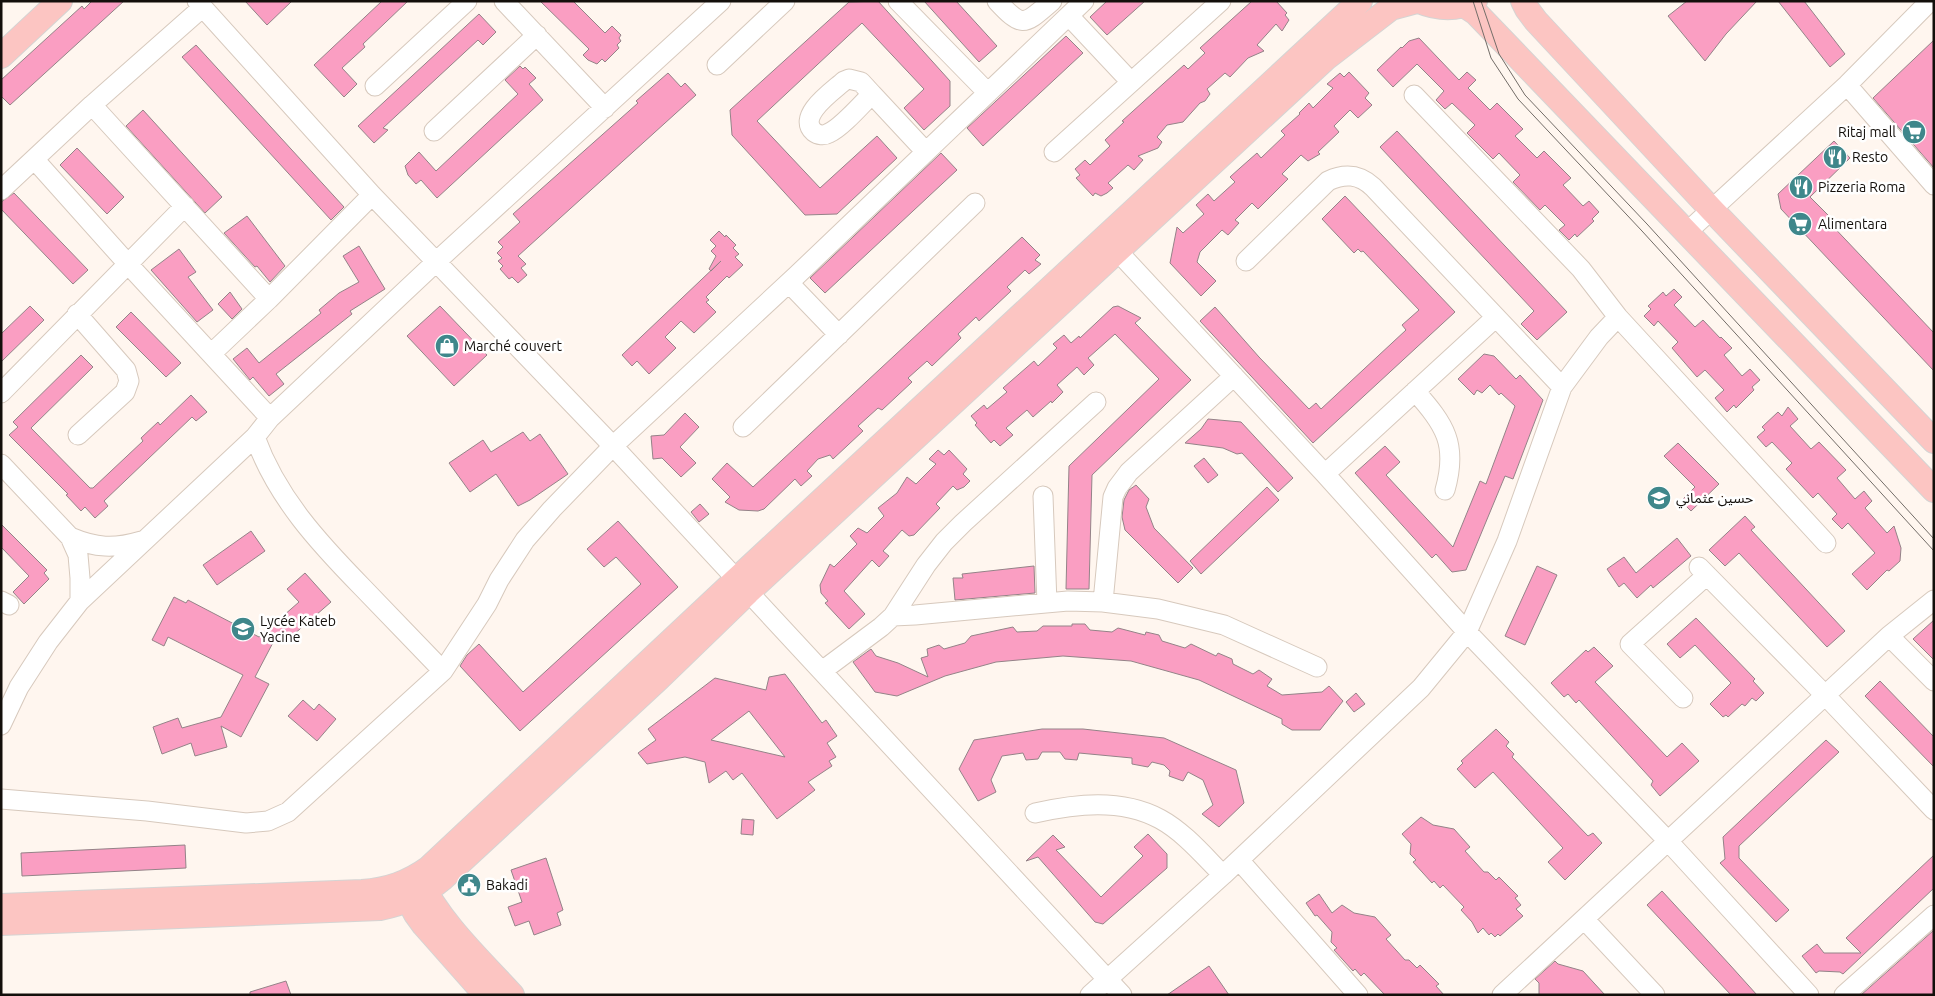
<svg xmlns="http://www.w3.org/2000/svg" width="1935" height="996" font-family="Ubuntu,'Noto Sans Arabic',sans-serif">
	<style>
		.building { fill: #fa9ec2; stroke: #948388; fill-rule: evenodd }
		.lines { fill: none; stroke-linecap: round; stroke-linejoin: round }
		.minor-casing { stroke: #d7c9bd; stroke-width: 21 }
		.major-casing { stroke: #d5d4d3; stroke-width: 26 }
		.minor { stroke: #fff; stroke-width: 19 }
		.major { stroke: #fcc5c2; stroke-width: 24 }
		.tram { stroke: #736d68; stroke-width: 1 }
		.labels { text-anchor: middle; stroke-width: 5; stroke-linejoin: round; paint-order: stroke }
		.poi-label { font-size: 14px; fill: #130f0b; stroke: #fff; text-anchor: start }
	</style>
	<rect width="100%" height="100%" fill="#fff6ef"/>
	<!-- building -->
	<path class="building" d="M92 1H124L10 105 1 96V80L82 6 84 9Z
		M245 1H292L267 25Z
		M382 1H408L363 44 365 47 342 68 357 84 344 97 314 65Z
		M540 1H573L605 33 612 26 621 35 619 38 621 41 617 45 619 48 605 62 602 59 597 64 588 60 583 55 589 49Z
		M878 1 950 81V106L924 130 904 108 924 89 862 23 757 121 820 188 877 136 897 158 837 214 805 215 732 135 730 110 849 2Z
		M924 1H956L997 46 979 62Z
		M1107 1H1145L1107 35 1090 17Z
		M1252 1H1276L1287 13 1285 15 1289 20 1282 31 1276 24 1257 45 1264 51 1248 58 1230 77 1225 73 1207 89 1210 94 1205 101 1200 103 1183 122 1167 125 1157 137 1162 142 1158 148 1138 156 1143 160 1134 170 1128 165 1108 183 1113 188 1107 193 1101 196 1095 193 1093 196 1076 178 1080 175 1075 169 1085 160 1090 165 1110 146 1105 140 1124 122 1122 121 1184 65 1188 69 1205 53 1200 48Z
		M1687 1H1757L1726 34 1705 61 1668 16Z
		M1778 1H1804L1845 54 1830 67Z
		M479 14 496 32 483 45 478 40 383 128 388 130 374 143 358 126Z
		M1066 36 1083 53 983 146 967 128Z
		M1419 38 1459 80 1467 72 1476 80 1468 88 1490 110 1497 103 1523 129 1515 136 1537 158 1544 151 1571 178 1563 185 1583 206 1589 201 1599 212 1592 219 1594 221 1577 237 1575 234 1569 240 1559 230 1565 225 1545 205 1540 210 1513 182 1520 175 1499 153 1493 159 1467 133 1475 125 1452 103 1445 109 1436 100 1444 91 1417 64 1393 87 1377 70 1401 47 1402 48 1409 41Z
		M1934 40V168L1873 98Z
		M196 45 344 207 331 220 182 57Z
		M520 66 523 69 525 67 536 78 529 84 543 100 437 198 421 180 416 184 408 175 405 166 419 152 436 171 518 94 505 80Z
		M1349 72 1369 93 1365 98 1372 105 1358 118 1350 110 1334 126 1339 132 1318 152 1320 154 1308 161 1301 155 1282 174 1288 179 1258 209 1252 203 1235 220 1239 223 1228 235 1222 230 1200 252 1197 262 1216 281 1201 296 1170 263 1177 227 1183 233 1204 214 1196 205 1208 194 1214 201 1235 182 1230 177 1240 168 1257 153 1261 158 1285 135 1281 131 1300 114 1299 113 1309 103 1313 108 1333 88 1327 84 1340 73 1344 77Z
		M668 73 681 87 685 83 696 95 518 256 526 264 521 268 527 275 518 283 512 277 509 279 500 269 503 266 498 261 502 258 497 253 503 247 498 242 520 222 513 214 638 103 636 101Z
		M143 110 222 197 205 213 126 126Z
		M1397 131 1567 312 1537 340 1521 324 1534 311 1380 147Z
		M1834 141 1850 158 1810 197 1829 216 1826 219 1934 333V371L1781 209 1778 194Z
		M77 148 124 197 107 214 60 165Z
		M941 153 957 170 825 293 810 278Z
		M14 193 88 270 73 284 1 209V202Z
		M1345 196 1455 312 1313 443 1200 321 1215 307 1259 357 1309 409 1316 403 1321 409 1406 330 1402 325 1419 310 1363 251 1361 252 1358 249 1354 253 1322 219Z
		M247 216 285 266 270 282 257 266 255 267 224 233Z
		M719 231 725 237 726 235 736 245 733 248 739 254 735 257 743 265 729 278 727 276 706 297 709 300 706 302 716 312 694 333 681 321 665 337 676 348 649 374 637 361 632 366 622 355 721 261 711 271 709 269 716 256 711 251 716 246 710 240Z
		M1022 237 1040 255 1035 260 1041 264 1029 274 1025 270 1007 287 1011 291 979 321 976 317 958 334 961 338 932 366 927 361 908 378 912 382 882 410 878 408 858 426 863 431 833 459 830 455 818 459 807 471 812 476 801 486 795 479 764 509 758 511 739 510 725 502 730 497 712 479 727 463 753 487Z
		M359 246 385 289 350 311 352 314 276 374 284 384 269 396 253 377 250 380 233 359 247 348 259 363 321 313 319 310 339 293 359 282 343 256Z
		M179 249 196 272 188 277 213 310 197 322 151 270Z
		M1674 289 1682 297 1674 305 1695 327 1703 320 1720 338 1721 337 1732 348 1724 355 1742 376 1750 369 1760 380 1752 387 1754 390 1736 408 1734 405 1727 412 1715 398 1724 390 1705 370 1697 377 1672 348 1678 342 1658 321 1654 326 1644 316 1651 309 1648 306 1663 292 1666 296Z
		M230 292 242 309 232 319 218 304Z
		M30 306 44 320 1 362V334Z
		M440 306 487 355 454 386 407 336Z
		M1118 306 1141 318 1135 323 1191 380 1092 475 1089 589H1066L1069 466 1159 379 1115 334 1088 358 1094 365 1084 375 1077 367 1057 385 1063 392 1052 403 1051 401 1033 417 1027 410 1006 428 1013 435 1000 446 994 440 991 443 975 425 977 423 971 416 984 405 987 409 1007 392 1003 388 1034 361 1038 366 1057 348 1053 344 1064 335 1071 343 1079 336 1080 338 1113 307Z
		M131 312 181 363 166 377 116 327Z
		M1484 354 1494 356 1516 379 1520 375 1543 400 1513 479 1505 476 1466 570 1452 572 1436 554 1432 558 1355 473 1385 446 1400 462 1386 475 1453 547 1480 481 1486 484 1515 406 1501 393 1499 395 1490 385 1482 393 1477 390 1474 395 1458 379Z
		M81 355 93 367 31 428 90 488H93L143 441 141 438 158 422 160 425 191 395 207 412 196 421 192 417 104 501 108 506 95 518 85 507 81 511 66 495 68 494 9 435 18 427 13 422Z
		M1788 407 1798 419 1790 426 1811 449 1819 442 1846 470 1837 478 1855 499 1864 491 1872 501 1865 508 1887 533 1894 526 1901 548 1900 561 1889 571 1887 570 1867 590 1852 574 1875 553 1848 523 1842 529 1832 519 1837 514 1818 493 1813 498 1786 469 1792 463 1772 442 1766 447 1757 437 1765 430 1762 427 1778 412 1782 416Z
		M685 413 699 427 680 447 696 463 681 477 662 458 653 459 651 436 664 435Z
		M1208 419 1241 422 1293 478 1278 492 1242 453 1237 454 1223 448 1185 443 1201 429Z
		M523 432 530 441 540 434 568 474 530 500 518 506 496 474 470 492 449 463 483 440 491 452Z
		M1678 443 1719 484 1691 511 1681 501 1695 487 1664 456Z
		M938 450 944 455 949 450 967 469 963 474 970 481 964 487 957 490 953 486 936 504 940 508 914 535 909 536 902 530 883 551 889 556 879 567 872 560 844 591 865 614 849 629 825 603 828 601 821 593 820 585 830 564 834 567 857 544 850 536 858 528 867 533 884 516 878 508 897 493 907 477 916 484 936 464 929 459Z
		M1204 458 1218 475 1208 483 1194 466Z
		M1136 485 1149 499 1146 507 1154 528 1193 568 1178 583 1125 530 1122 517 1124 500 1129 490Z
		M1267 487 1279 500 1201 574 1190 561Z
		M700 504 709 514 699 522 691 512Z
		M1745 516 1755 527 1751 530 1845 631 1827 647 1739 553 1725 566 1709 550Z
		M618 521 678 587 520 731 460 666 467 655 479 644 523 692 641 584 616 557 604 567 587 549Z
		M1 524 47 570 44 573 49 579 24 604 13 592 29 576 1 547Z
		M251 531 265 551 217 585 203 565Z
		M1677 538 1691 556 1653 588 1651 585 1637 598 1624 583 1619 587 1607 569 1624 557 1636 573Z
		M1034 566 1035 593 955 600 953 578H963L962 574Z
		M1537 566 1557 575 1525 645 1505 636Z
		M305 573 331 602 285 642 278 633 255 677 269 684 241 737 221 726 227 747 195 756 191 743 162 754 153 727 178 718 182 728 221 717 243 675 168 637 164 646 152 640 174 597 186 603 188 600 259 637 299 602 287 589Z
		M1696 618 1755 679 1753 681 1764 693 1756 701 1752 698 1745 706 1742 704 1728 717 1726 715 1723 717 1710 704 1731 683 1695 645 1680 658 1667 644Z
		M1934 620V660L1913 639Z
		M1072 624H1085L1090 630 1112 632 1118 628 1145 635 1146 632 1159 635 1162 641 1185 648 1191 644 1216 656 1218 653 1232 659 1233 664 1253 674 1259 670 1272 679 1267 686 1282 695 1322 692 1329 686 1343 701 1320 730H1292L1282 724V719L1199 680 1131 661 1063 656 996 662 945 676 897 696 875 692 853 662 871 649 876 656 898 663 928 677 921 658 928 656 927 649 939 645 944 649 965 643 971 636 1013 627 1017 632 1037 631 1043 626H1072Z
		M1594 647 1613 666 1595 682 1667 757 1682 743 1699 761 1660 796 1651 785 1653 781 1579 700 1576 703 1568 694 1564 697 1551 683 1586 650 1588 652Z
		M785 674 822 723 826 720 837 736 827 743 836 757 829 761 832 766 808 782 815 790 777 819 742 773 733 780 726 771 709 783 705 762 685 757 647 764 638 753 656 740 648 729 715 678 766 690 769 677ZM749 711 785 757 711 740Z
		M1880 681 1934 737V767L1865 696Z
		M1356 693 1365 704 1354 712 1346 702Z
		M303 700 314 710 319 704 336 719 317 741 288 716Z
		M1042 729H1083L1164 738 1236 770 1244 803 1219 827 1202 814 1213 805 1203 780 1188 772 1183 781 1169 776 1170 771 1164 765 1152 762 1148 767 1132 764V758L1079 753 1077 760 1065 759 1060 752H1042L1038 759 1026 760 1023 753 1002 756 991 780 996 792 978 801 959 769 974 740Z
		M1496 729 1509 742 1506 746 1514 754 1512 757 1588 836 1593 833 1602 843 1565 880 1548 862 1563 848 1493 772 1475 788 1457 769 1463 763 1461 761Z
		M1826 740 1839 752 1739 846V858L1789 910 1776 922 1720 863 1725 859 1723 837Z
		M1421 817 1433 825 1454 829 1470 847 1465 851 1484 872H1488L1496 880 1499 877 1518 896 1515 898 1521 905 1516 909 1523 916 1500 936 1498 934 1495 937 1491 933 1489 935 1483 928 1478 933 1472 922 1461 910 1464 907 1443 885 1440 888 1434 881 1432 883 1413 862 1416 860 1410 854 1411 844 1402 834Z
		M742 819 754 820 753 835 741 834Z
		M1148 834 1167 854V868L1103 924 1095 922 1038 857 1026 861 1053 835 1065 847 1056 850 1101 897 1143 856 1134 847Z
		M185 845 186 868 22 876 21 853Z
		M1934 855V888L1843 974 1840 972 1819 971 1816 973 1802 956 1817 944 1824 953H1861L1846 938Z
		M546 858 563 910 557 913 561 925 534 935 529 921 515 926 508 907 522 902 511 870Z
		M1662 891 1730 965 1757 995H1731L1647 905Z
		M1319 894 1332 913 1342 905 1354 913 1375 917 1391 935 1386 939 1405 960H1409L1417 968 1420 965 1439 984 1436 986 1444 995H1385L1364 973 1361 976 1355 969 1353 971 1334 950 1337 948 1331 942 1332 932 1317 915 1315 916 1306 903Z
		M1934 930V995H1861Z
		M1555 961 1558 964 1583 971 1605 995H1539V983L1535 979Z
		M1209 966 1229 995H1167Z
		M286 981 291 995H250V992Z"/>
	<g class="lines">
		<!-- minor casing -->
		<g class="minor-casing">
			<path id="minor" d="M197 1 372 195 613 446 1122 995
				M504 1 605 108
				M898 1 988 93
				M997 1C1023 29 1024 25 1052 1
				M1069 16 1131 82
				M717 65 785 1
				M849 79 861 82 872 94C862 104 841 128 829 133 824 136 818 135 814 132 796 116 833 91 844 81Z
				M1847 85 1934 185
				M375 86 467 1
				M872 94 926 152
				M1414 95 1581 269 1618 317 1826 543
				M92 105 269 299
				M434 131 537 35
				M1054 152 1221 1
				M34 159 127 263 270 418
				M1 190 92 105 203 7
				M1686 233 1847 85 1930 1
				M1109 242 1325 474 1467 632 1668 841 1809 995
				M1246 261 1328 181C1345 173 1359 174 1373 187L1562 387
				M789 283 839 335
				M77 314 126 370 129 381 125 392 78 435
				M211 354 269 299 372 195
				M1415 391C1445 425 1458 444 1445 490
				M1 393 185 206
				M743 427 975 203
				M255 437C277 498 319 543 363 588 390 616 416 643 443 671
				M1 464 70 537 78 555 80 578V601
				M1325 474 1495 318
				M1043 496 1047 603
				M70 537C96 548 114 549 141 541
				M1699 567 1825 695 1934 810
				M1 601 9 605
				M1103 602 1113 497 1117 488 1129 472 1234 376
				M893 616 915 615 1068 601 1103 602 1158 609 1224 625 1317 667
				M1889 636 1934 681
				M822 671 881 627 893 616 926 565 944 542 963 523 1096 402
				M1683 698 1630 644 1707 575
				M1 725 19 687 48 642 80 601 255 437 270 418 437 261 721 1
				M1 799 147 811 246 823 268 821 288 812 443 671 487 604 499 580 525 540 552 509 613 446 796 276 1084 1
				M1035 813C1075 804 1121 798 1160 819 1184 832 1204 856 1223 875
				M1239 860 1358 995
				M1584 919 1655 995
				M1090 995 1223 875 1421 688 1467 632 1507 541 1562 387 1599 337 1618 317
				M1502 995 1889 636 1934 600
				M1844 995 1934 915"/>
		</g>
		<!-- major casing -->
		<g class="major-casing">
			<path id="major" d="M1419 1C1438 9 1456 10 1475 1
				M1523 1 1527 9 1536 21 1711 209 1934 441
				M1464 5 1476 13 1934 490
				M1 56 60 1
				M418 878C441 924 478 958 512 995
				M401 886 416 914 424 925 486 995
				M1 906 362 892C388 890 408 883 429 868L736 580 1360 1
				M1 923 380 908C404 903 424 894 443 878L658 679 748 592 1326 58 1391 8 1417 1"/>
		</g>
		<!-- minor -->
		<use href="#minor" class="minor"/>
		<!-- major -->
		<use href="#major" class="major"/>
		<!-- tram -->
		<path class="tram" d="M1473 1 1491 58 1518 99 1642 231 1934 551
			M1481 1 1499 54 1525 95 1647 224 1934 539"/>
	</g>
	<!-- icons -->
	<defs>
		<g id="supermarket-disc" transform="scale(1.25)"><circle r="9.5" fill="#3f878b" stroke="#fff"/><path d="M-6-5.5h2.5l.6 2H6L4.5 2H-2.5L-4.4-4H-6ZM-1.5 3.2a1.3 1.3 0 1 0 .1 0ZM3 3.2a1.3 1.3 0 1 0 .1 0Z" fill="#fff"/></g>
		<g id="restaurant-disc" transform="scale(1.25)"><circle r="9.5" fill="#3f878b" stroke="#fff"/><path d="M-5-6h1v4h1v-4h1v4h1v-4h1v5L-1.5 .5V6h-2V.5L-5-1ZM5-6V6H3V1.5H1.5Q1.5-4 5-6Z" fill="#fff"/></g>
		<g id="shop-disc" transform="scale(1.25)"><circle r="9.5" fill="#3f878b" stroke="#fff"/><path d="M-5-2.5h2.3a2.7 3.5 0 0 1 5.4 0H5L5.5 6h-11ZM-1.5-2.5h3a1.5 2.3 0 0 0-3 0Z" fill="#fff"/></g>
		<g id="school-disc" transform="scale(1.25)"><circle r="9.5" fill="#3f878b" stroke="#fff"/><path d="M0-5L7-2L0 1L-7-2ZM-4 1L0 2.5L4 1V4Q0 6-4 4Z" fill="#fff"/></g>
		<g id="civic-disc" transform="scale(1.25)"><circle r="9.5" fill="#3f878b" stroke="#fff"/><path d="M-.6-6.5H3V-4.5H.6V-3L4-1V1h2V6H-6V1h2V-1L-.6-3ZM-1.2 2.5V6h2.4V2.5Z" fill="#fff"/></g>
	</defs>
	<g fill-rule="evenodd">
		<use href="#supermarket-disc" x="1914" y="132"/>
		<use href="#restaurant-disc" x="1835" y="157"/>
		<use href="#restaurant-disc" x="1801" y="187"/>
		<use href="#supermarket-disc" x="1800" y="224"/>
		<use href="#shop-disc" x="447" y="346"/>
		<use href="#school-disc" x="1659" y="498"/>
		<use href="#school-disc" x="243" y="629"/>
		<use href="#civic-disc" x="469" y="885"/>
	</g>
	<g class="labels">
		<!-- poi labels -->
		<g class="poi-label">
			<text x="1896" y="137" text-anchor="end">Ritaj mall</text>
			<text x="1852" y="162">Resto</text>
			<text x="1818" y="192">Pizzeria Roma</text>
			<text x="1818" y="229">Alimentara</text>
			<text x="464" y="351">Marché couvert</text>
			<text x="1676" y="503">حسين عثماني</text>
			<text x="260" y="626">Lycée Kateb<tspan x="260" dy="16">Yacine</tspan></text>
			<text x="486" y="890">Bakadi</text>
		</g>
	</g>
	<!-- border -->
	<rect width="1935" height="996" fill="none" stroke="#130f0b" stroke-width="5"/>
</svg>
